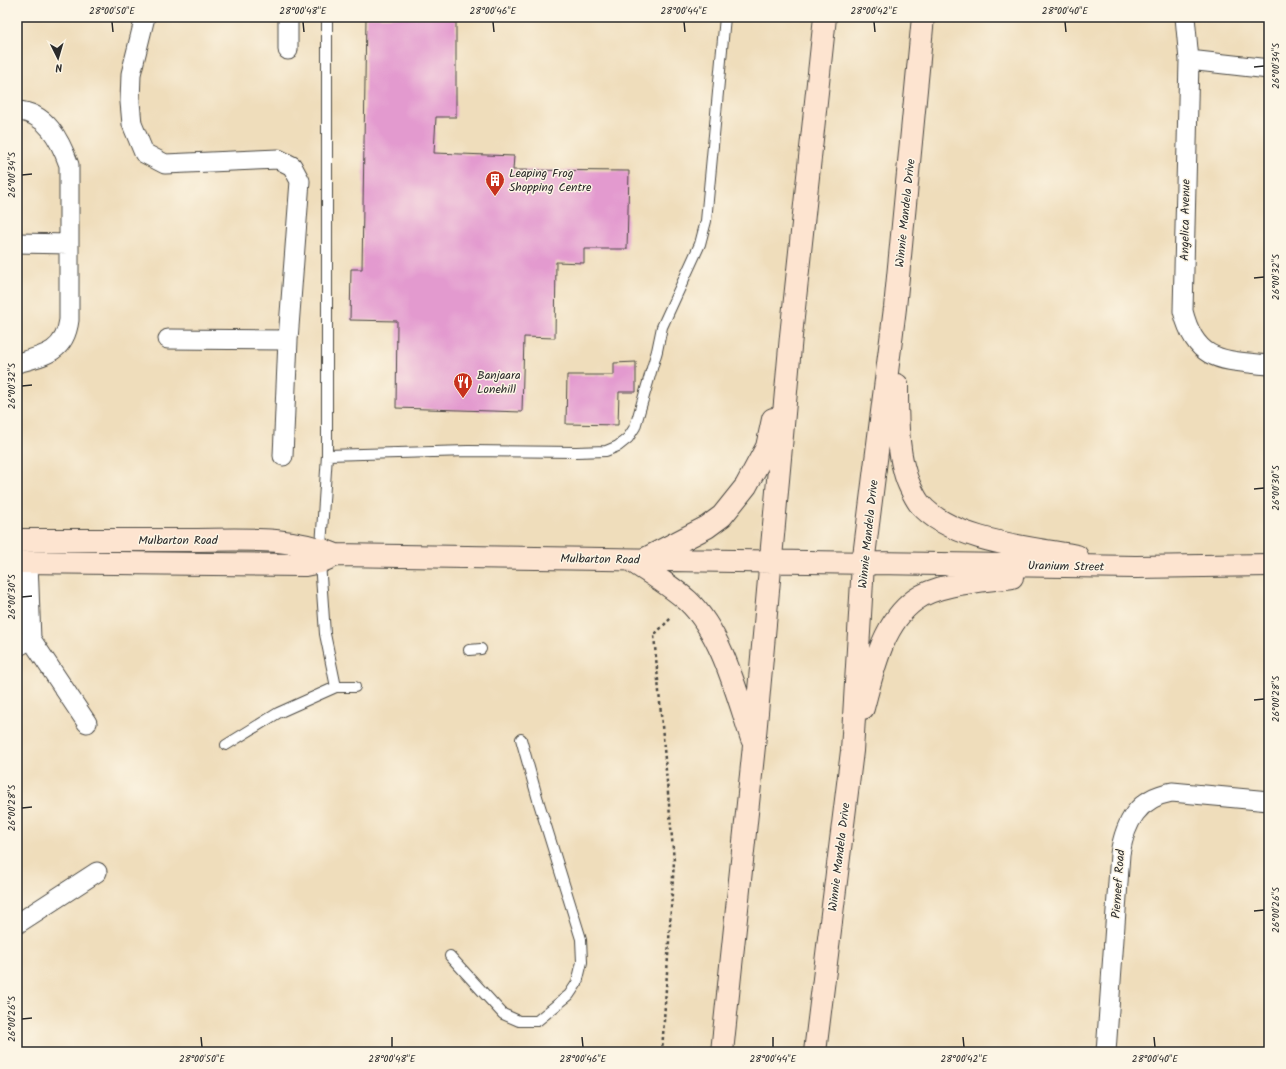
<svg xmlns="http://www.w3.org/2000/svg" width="1286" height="1069" font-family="Kalam,sans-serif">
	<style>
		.building { fill: #e39acf }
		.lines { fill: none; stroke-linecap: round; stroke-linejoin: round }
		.lane-casing { stroke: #484641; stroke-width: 12 }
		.street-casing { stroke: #484641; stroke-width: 21 }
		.secondary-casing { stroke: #484641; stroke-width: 24 }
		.path { stroke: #484641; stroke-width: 2.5; stroke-dasharray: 3 3; stroke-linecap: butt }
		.lane { stroke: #fff; stroke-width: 10 }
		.street { stroke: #fff; stroke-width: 19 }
		.secondary { stroke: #fde4d0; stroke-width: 22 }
		.ticks { fill: none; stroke: #2b2b2b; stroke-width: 1.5 }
		.labels { text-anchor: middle; stroke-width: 3; stroke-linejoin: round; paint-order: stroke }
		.poi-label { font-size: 12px; fill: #2b2b2b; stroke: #fcf5e5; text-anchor: start }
		.street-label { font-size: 12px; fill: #2b2b2b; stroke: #fcf5e5 }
		.neatline { fill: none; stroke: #2b2b2b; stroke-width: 1.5 }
		.ticks-label { font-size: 10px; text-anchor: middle; fill: #2b2b2b }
	</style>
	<rect width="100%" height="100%" fill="#fcf5e5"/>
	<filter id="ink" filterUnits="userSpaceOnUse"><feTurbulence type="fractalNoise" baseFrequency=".025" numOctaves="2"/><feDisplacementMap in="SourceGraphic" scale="8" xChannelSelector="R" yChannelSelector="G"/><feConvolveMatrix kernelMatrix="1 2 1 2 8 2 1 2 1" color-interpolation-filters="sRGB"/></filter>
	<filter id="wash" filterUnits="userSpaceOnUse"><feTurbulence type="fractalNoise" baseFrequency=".012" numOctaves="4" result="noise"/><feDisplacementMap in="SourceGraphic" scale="16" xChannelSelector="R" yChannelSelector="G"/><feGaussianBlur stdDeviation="0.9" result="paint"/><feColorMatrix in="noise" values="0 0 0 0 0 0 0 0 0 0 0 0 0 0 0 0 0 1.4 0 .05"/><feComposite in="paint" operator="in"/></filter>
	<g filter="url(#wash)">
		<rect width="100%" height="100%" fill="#efddbb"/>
		<g id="blocks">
			<!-- building -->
			<path class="building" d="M366 17H456V117H436L434 153 514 156 513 170 629 171 627 249H584V263L556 262 555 338 524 337 522 412 396 408 397 321 350 320 351 269H362Z
				M636 362V392H619L618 425 566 424 567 375H614V363Z"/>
		</g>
	</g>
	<g filter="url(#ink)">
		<use href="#blocks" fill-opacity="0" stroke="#484641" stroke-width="1"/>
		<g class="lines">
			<!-- lane casing -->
			<g class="lane-casing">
				<path id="lane" d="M327 17V455L320 562 325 634 336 687H355
					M327 455 468 451 576 452 606 451 618 446 628 438 635 427 657 351 662 327 700 244 706 221 725 17
					M469 650 481 649
					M226 745 278 713 336 687
					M450 956 503 1014 519 1021H537L569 995 577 983 582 962 581 939 538 800 521 739"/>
			</g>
			<!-- street casing -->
			<g class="street-casing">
				<path id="street" d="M145 17 131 74 130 102 132 124 144 153 165 164 278 159 292 166 300 181 288 340 283 456
					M1185 17 1189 60 1183 311C1196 363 1223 360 1269 365
					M288 50V17
					M1189 60 1269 69
					M17 111C46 112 60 140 69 165V320C65 352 44 356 17 363
					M17 243 69 244
					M168 339 288 340
					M28 563 31 639 87 723
					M17 647 31 639
					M17 924 97 872
					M1106 1052 1120 854C1125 822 1138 798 1172 792L1269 801"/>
			</g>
			<!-- secondary casing -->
			<g class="secondary-casing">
				<path id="secondary" d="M897 385C897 412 897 447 905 473 907 481 914 496 919 503 950 541 1032 548 1077 556
					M17 540C74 540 130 540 187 540 237 540 290 535 336 555L1136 567 1269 565
					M647 558 707 527 722 516 746 486 767 447 773 419
					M630 560C650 573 670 585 688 601 722 633 737 695 752 739
					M17 562 305 565 320 562 336 555
					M863 708C873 671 882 624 915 600 938 583 984 581 1012 577
					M722 1052 754 746 791 336 825 17
					M815 1052 852 751 863 564 895 308 923 17"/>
			</g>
			<!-- path -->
			<path class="path" d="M662 1052 674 861 654 635 672 617"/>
			<!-- lane -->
			<use href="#lane" class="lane"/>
			<!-- street -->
			<use href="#street" class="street"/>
			<!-- secondary -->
			<use href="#secondary" class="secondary"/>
		</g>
	</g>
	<!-- ticks -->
	<path class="ticks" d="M112 22 113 32M303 22 304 32M493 22 494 32M684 22 685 32M874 22 875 32M1065 22 1066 32M1254 67 1264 66M22 175 32 174M1254 278 1264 277M22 386 32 385M1254 489 1264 488M22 597 32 596M1254 700 1264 699M22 808 32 807M1254 911 1264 910M22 1019 32 1018M201 1037 202 1047M392 1037V1047M582 1037 583 1047M773 1037V1047M963 1037 964 1047M1154 1037 1155 1047"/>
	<!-- icons -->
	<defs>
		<g id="building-pin" transform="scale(1)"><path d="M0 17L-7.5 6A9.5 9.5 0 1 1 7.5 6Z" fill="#c8321e" stroke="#fcf5e5"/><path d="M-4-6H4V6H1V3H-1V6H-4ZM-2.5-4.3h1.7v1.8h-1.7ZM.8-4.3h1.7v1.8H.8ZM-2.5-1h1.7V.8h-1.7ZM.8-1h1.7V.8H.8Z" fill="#fff"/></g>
		<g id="restaurant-pin" transform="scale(1)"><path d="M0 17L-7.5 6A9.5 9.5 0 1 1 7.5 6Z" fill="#c8321e" stroke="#fcf5e5"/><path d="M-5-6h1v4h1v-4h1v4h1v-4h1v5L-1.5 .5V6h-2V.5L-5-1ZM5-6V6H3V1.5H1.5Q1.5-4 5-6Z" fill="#fff"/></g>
	</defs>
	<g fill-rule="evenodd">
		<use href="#building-pin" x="495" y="180"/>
		<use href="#restaurant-pin" x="463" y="382"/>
	</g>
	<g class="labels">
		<!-- poi labels -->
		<g class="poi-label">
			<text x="509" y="177">Leaping Frog<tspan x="509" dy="14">Shopping Centre</tspan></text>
			<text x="477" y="379">Banjaara<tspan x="477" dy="14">Lonehill</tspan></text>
		</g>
		<!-- street labels -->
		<g class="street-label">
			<text transform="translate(905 213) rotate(-84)" y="4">Winnie Mandela Drive</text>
			<text transform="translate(1185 220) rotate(-89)" y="4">Angelica Avenue</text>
			<text transform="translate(868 534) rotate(-84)" y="4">Winnie Mandela Drive</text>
			<text x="178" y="544">Mulbarton Road</text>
			<text transform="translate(600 559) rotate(1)" y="4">Mulbarton Road</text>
			<text transform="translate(1066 566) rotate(1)" y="4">Uranium Street</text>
			<text transform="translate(839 857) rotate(-83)" y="4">Winnie Mandela Drive</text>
			<text transform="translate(1118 884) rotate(-86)" y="4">Pierneef Road</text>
		</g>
	</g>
	<!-- margin -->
	<rect width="1286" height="1069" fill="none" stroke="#fcf5e5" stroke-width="44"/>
	<!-- north arrow -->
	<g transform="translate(58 58) rotate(175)" stroke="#fcf5e5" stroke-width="3" paint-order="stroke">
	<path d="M0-3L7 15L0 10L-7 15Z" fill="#2b2b2b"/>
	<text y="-6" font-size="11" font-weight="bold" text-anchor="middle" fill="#2b2b2b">N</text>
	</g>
	<rect x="22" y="22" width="1242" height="1025" class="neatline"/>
	<g class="ticks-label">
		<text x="112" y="14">28°00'50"E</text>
		<text x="303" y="14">28°00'48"E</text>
		<text x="493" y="14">28°00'46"E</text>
		<text x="684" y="14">28°00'44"E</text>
		<text x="874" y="14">28°00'42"E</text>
		<text x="1065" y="14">28°00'40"E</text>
		<text transform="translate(1275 66) rotate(-90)" y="4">26°00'34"S</text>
		<text transform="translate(11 175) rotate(-90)" y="4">26°00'34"S</text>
		<text transform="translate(1275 277) rotate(-90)" y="4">26°00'32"S</text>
		<text transform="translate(11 386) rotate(-90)" y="4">26°00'32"S</text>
		<text transform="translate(1275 488) rotate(-90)" y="4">26°00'30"S</text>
		<text transform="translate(11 597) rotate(-90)" y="4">26°00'30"S</text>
		<text transform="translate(1275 699) rotate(-90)" y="4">26°00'28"S</text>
		<text transform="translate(11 808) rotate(-90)" y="4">26°00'28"S</text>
		<text transform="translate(1275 910) rotate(-90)" y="4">26°00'26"S</text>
		<text transform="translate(11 1019) rotate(-90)" y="4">26°00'26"S</text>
		<text x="202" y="1062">28°00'50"E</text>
		<text x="392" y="1062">28°00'48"E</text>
		<text x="583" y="1062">28°00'46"E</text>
		<text x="773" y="1062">28°00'44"E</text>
		<text x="964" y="1062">28°00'42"E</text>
		<text x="1155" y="1062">28°00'40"E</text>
	</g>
</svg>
